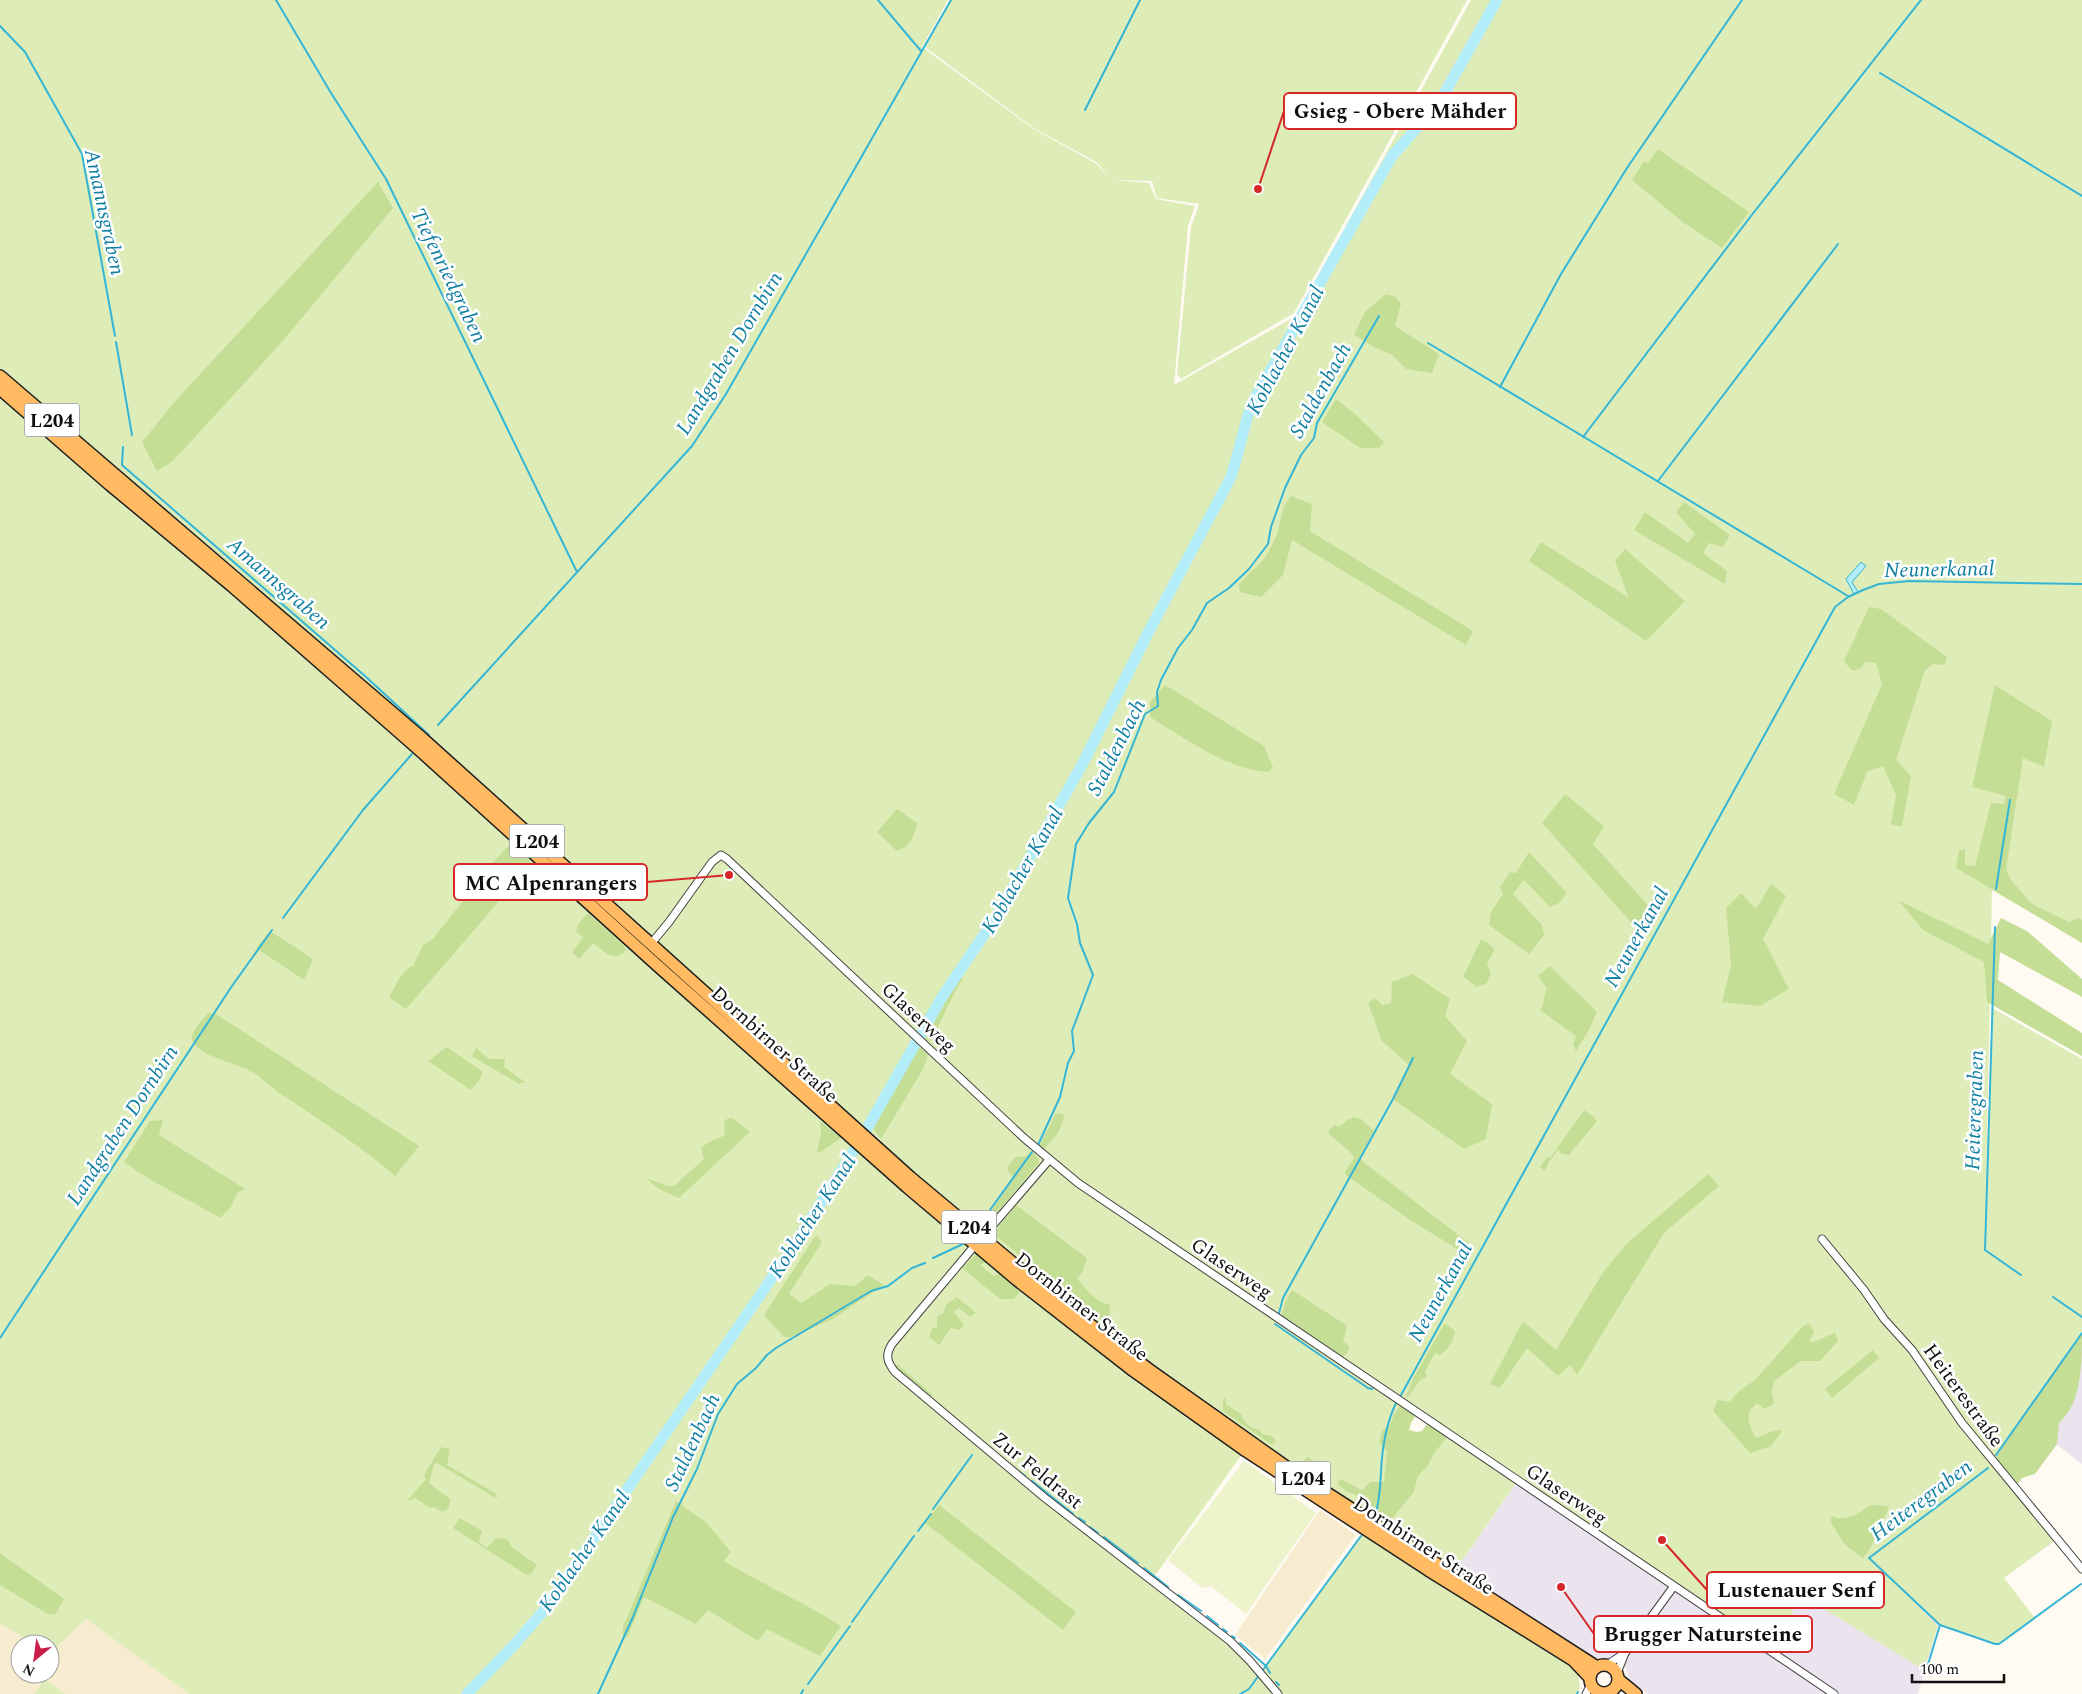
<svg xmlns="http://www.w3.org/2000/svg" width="2082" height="1694" font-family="Spectral,serif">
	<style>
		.industrial { fill: #ebe3ee }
		.farmland { fill: #f7eccf }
		.green { fill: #deedb8 }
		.forest { fill: #c5de96 }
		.pitch { fill: #edf3cb }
		.water { fill: #b3edfa; stroke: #35b5d6 }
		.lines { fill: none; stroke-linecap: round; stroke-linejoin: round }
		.stream { stroke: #35b5d6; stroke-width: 2 }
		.river { stroke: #b3edfa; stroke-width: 11 }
		.street-casing { stroke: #424242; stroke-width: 9 }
		.primary-casing { stroke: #202020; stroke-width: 14 }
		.street { stroke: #fff; stroke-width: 7 }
		.primary { stroke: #ffba62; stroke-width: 11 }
		.labels { text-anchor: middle; stroke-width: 5; stroke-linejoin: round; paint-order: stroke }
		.shield { fill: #fff; stroke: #575757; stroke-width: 1 }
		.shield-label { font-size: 19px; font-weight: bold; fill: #0f0f0f }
		.street-label { font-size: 20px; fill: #0f0f0f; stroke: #fff }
		.water-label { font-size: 21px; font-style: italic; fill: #0f7fa2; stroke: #fff }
		.leader { fill: none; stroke: #d62828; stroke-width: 2 }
		.callout-dot { fill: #d62828; stroke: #fff; stroke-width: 2 }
		.callout { fill: #fff; stroke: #d62828; stroke-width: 2 }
		.callout-label { font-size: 21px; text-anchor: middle; font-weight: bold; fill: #0f0f0f }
	</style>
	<rect width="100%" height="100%" fill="#fffaf2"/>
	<!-- industrial -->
	<path class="industrial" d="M2026 1318 2082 1335V1464L2051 1440 2014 1487 2057 1539 1938 1626 1918 1694H1648L1630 1682 1626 1669 1611 1658H1589L1572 1644 1455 1571 1519 1479Z"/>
	<!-- farmland -->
	<path class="farmland" d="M1320 1510 1356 1535 1265 1659 1235 1635Z
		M86 1619 189 1694H66L44 1679 34 1694H0V1624L36 1644H20V1674H50V1651Z"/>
	<!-- green -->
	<path class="green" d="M0 0H948L922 47 1035 130 1097 164 1110 180 1098 163 1035 129 925 47 951 0H1467L1294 313 1181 379 1177 374 1191 227 1199 204 1157 198 1152 181 1112 180 1149 183 1156 199 1195 206 1188 226 1174 385 1296 316 1471 0H2082V942L1992 890 1986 1187 1992 1008 2082 1059V1333L1993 1460 2057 1539 2004 1578 2035 1618 1999 1644H1995L1940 1625 1898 1586 1938 1626 1924 1670 1801 1595 1785 1626 1774 1619 1760 1641 1403 1401 1394 1414 1389 1426 1382 1431 1379 1443 1387 1452 1385 1482H1370L1362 1490 1341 1479 1388 1522 1414 1492 1418 1476 1427 1467 1434 1454 1448 1436 1516 1483 1455 1571 1248 1446 1154 1577 1187 1609 1237 1651 1277 1694H472L523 1641 563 1589 748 1322 869 1133 864 1129C788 1245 712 1361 634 1475 581 1551 531 1632 461 1694H189L86 1619 51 1652 50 1644H36L0 1624Z
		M1363 1533 1537 1642 1578 1670 1580 1688 1577 1694H1281L1262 1671Z
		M44 1679 66 1694H34Z"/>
	<!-- forest -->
	<path class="forest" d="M1658 149 1749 212 1722 248 1684 223 1632 180 1644 161 1648 163Z
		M378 182 393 208 282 342 173 461 157 471 142 442 177 399Z
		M1386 294 1396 297 1401 304 1395 326 1439 354 1432 373 1406 369 1392 355 1374 347 1354 335 1365 312Z
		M1336 399 1354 413 1384 442 1379 448H1360L1322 422Z
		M1291 496 1312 504 1310 531 1473 631 1466 645 1292 540 1283 575 1261 597 1240 592 1239 584 1265 558 1277 535 1283 508Z
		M1684 502 1730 535 1723 547 1709 543 1703 553 1727 571 1725 584 1634 530 1645 512 1688 543 1695 534 1676 512Z
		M1541 542 1629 598 1615 561 1625 549 1685 601 1646 641 1529 561Z
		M1869 607 1881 609 1947 657 1945 665 1933 664 1925 670 1896 760 1911 776 1902 827 1891 824 1896 795 1883 766 1867 772 1854 805 1834 794 1882 684 1876 663 1865 662 1861 668 1852 671 1844 661Z
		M1165 685 1264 746 1273 767 1269 772C1225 769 1187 739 1150 717V702Z
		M1995 685 2052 721 2044 767 2023 758 2006 870 2011 880 2032 904 2069 922 2079 918 2082 920V943L1956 868 1959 850H1965V865L1975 866 1991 803 2004 804 2006 796 1972 787Z
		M1565 794 1604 826 1593 844 1652 910 1638 930 1542 823Z
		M897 809 917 823C914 837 911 846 897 851L877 832Z
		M511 843 532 863 406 1009 389 997C395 988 401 970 413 966L423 945 432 940 462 902 463 895Z
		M1529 852 1567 893 1559 903 1550 907 1524 880 1513 894 1542 925 1544 935 1529 954 1489 925 1491 912 1503 894 1500 887 1510 872 1516 873Z
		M1771 884 1786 896 1763 939 1789 989 1760 1006 1722 1002 1731 965 1726 908 1741 893 1756 909Z
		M1898 900 1988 944 2001 918 2027 931 2082 979V997L2000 952 1998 980 2082 1033V1056L1987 1002 1984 962 1923 930Z
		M588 913 624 946 626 950C614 964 604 951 593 943L579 959 572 952 583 937 576 932 578 924Z
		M270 931 313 959 304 980 256 948Z
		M1481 940 1487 942 1495 950 1487 963 1491 975 1486 984 1477 987 1463 977Z
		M1550 966 1597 1012 1589 1030 1576 1051 1573 1044 1576 1036 1540 1010C1545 1004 1543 996 1547 989L1538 976Z
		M1413 974 1450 999 1445 1016 1467 1041 1450 1074 1492 1104 1486 1139 1464 1149 1393 1099 1409 1065 1382 1041 1368 1003 1375 998 1382 1005 1391 1003 1392 982Z
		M960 977 963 978C950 999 942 1021 930 1042L925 1038Z
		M208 1013 216 1014 419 1146 395 1176C362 1147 324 1123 287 1098 275 1091 265 1080 254 1073 237 1063 209 1059 195 1045 185 1035 202 1021 208 1013Z
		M919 1046 928 1055 923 1069 881 1139 873 1129Z
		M447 1047 483 1072 479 1081 471 1090 428 1061Z
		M476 1048 489 1059H505L504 1067 525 1082 519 1084 512 1080 472 1056Z
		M1584 1110 1593 1116 1597 1121 1569 1155 1562 1154 1558 1150 1549 1162 1545 1171 1540 1167 1547 1157 1550 1158Z
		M1059 1113 1065 1115C1062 1122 1061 1128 1057 1134 1053 1141 1047 1144 1044 1151L1039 1146 1055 1115Z
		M1354 1117 1361 1119 1374 1131 1360 1156 1362 1161 1469 1243 1464 1253 1410 1220 1346 1175 1345 1172 1354 1158 1352 1154 1328 1133 1330 1129 1335 1125 1339 1127 1349 1119Z
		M728 1118H732L750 1132 679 1198 661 1190 645 1178 668 1186H674L704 1159 701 1148C708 1141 716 1140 725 1135L724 1122Z
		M163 1120 159 1135 245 1189 237 1193 231 1207 220 1218C188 1199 154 1184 124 1162L150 1121Z
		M820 1121 841 1138 819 1153 817 1152 821 1132Z
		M1031 1151 1038 1158 1039 1163 997 1213 992 1215 984 1224 977 1223 972 1219 993 1208 1015 1177 1009 1173 1007 1168 1015 1157 1026 1156Z
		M1708 1174 1719 1186 1664 1233 1577 1375 1570 1365 1558 1376 1527 1348 1500 1388 1490 1384 1523 1321 1556 1350 1602 1274 1626 1244Z
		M1016 1205 1087 1258 1082 1273 1077 1278C1086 1290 1096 1302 1110 1305L1109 1319 1105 1323 993 1234Z
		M816 1235 822 1242 789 1294 801 1303 830 1284 855 1286 868 1275 884 1285 831 1320 791 1337H784L764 1315Z
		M976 1254 986 1262 980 1265 994 1276 999 1273 1020 1292 1014 1299H1000L962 1268Z
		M1292 1290 1346 1325V1332L1343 1341 1350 1347 1347 1353 1342 1357 1281 1316 1285 1303Z
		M957 1297 976 1313 970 1317 959 1308 954 1312 964 1325 959 1330 951 1328 939 1345 929 1337 932 1329 937 1327V1317L943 1313 947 1304Z
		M1445 1323 1455 1331C1454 1340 1448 1350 1440 1355L1435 1353 1425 1371 1427 1377 1421 1379 1407 1398 1406 1396 1414 1377Z
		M1810 1324 1814 1332 1809 1342 1817 1341 1835 1332 1838 1341 1820 1361H1801L1774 1381 1772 1392 1774 1404 1764 1409 1757 1403C1743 1415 1749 1424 1756 1438L1773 1431 1783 1430 1771 1446 1750 1453 1713 1411 1718 1400 1730 1402 1738 1392 1755 1380 1803 1326Z
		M2082 1333C2082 1363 2082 1403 2059 1423L2057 1444 2035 1474 2022 1478 2014 1488 1993 1461Z
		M1873 1350 1879 1358 1832 1398 1825 1389Z
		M897 1364 933 1395 930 1397 895 1368Z
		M1226 1398V1404L1241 1414C1243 1423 1251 1428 1260 1430L1262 1434 1272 1436 1276 1441 1272 1445 1223 1411V1399Z
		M1400 1405 1416 1415 1411 1423 1409 1430 1417 1432 1422 1431 1428 1423 1448 1436 1434 1454 1427 1467 1418 1476 1414 1492 1388 1523 1364 1499 1346 1491 1337 1484 1341 1479 1362 1490 1370 1482H1384L1387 1452 1379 1443 1382 1431 1389 1426 1394 1414Z
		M441 1447 450 1449 447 1465 495 1493 498 1497H494L437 1463 434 1465 429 1483 450 1499 449 1508 442 1512 434 1507 430 1508 415 1498 407 1501 426 1479 424 1475Z
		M1306 1457H1308L1331 1473 1326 1477 1304 1461Z
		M676 1501 707 1523 731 1552 724 1561C762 1584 803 1602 841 1626L820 1656 767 1629 758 1641 708 1610 696 1624 644 1597 628 1636 623 1637V1627Z
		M939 1505 1076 1612 1063 1630 925 1523Z
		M1871 1505 1889 1506C1887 1515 1882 1520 1878 1529 1872 1542 1874 1546 1863 1558L1844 1544 1830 1521 1832 1516C1847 1523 1858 1513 1871 1505Z
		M460 1518 482 1531 479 1542 487 1548 496 1538 507 1539 512 1547 537 1565 530 1575 525 1574 453 1528Z
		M0 1553 64 1599 55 1615 48 1614 0 1585Z"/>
	<!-- pitch -->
	<path class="pitch" d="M1244 1461 1316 1513 1246 1614 1211 1586 1202 1588 1168 1560Z"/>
	<!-- water -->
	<path class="water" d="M1861 562 1866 566 1852 582 1858 592 1854 594 1846 579Z"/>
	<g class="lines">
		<!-- stream -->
		<path class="stream" d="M276 0 331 93 386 179 577 572
			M878 0 921 51
			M0 26 25 52 82 154 115 336
			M1880 73 2082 196
			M1085 110 1140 0
			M116 342 132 435
			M1428 343 1848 596
			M1500 387 1561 274 1627 168 1742 0
			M1583 437 1751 216 1921 0
			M123 447 122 465 365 676 429 735
			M1658 481 1838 244
			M438 725 692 446 726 394 951 0
			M1996 889 2010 800
			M283 918 363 810 412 754
			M1995 927 1985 1250 2021 1275
			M1038 1145 1060 1097 1068 1063 1074 1051 1072 1031 1093 975 1080 943 1077 924 1068 898 1076 844 1089 823 1114 792 1145 714 1158 706 1157 692 1161 680 1178 648 1192 630 1207 603 1229 588 1249 569 1268 544 1271 527 1285 488 1301 455 1314 438 1317 423 1379 316
			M979 1225 1032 1152
			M933 1258 963 1244
			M2053 1297 2082 1317
			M1279 1313 1283 1298 1393 1099 1413 1058
			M1275 1324 1368 1388 1372 1389
			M0 1338 232 986 272 930
			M1400 1397 1835 607 1848 597 1863 590 1879 584 1909 581 2082 584
			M1996 1455 2082 1333
			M1009 1464 1025 1476
			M1032 1481 1073 1514
			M933 1509 972 1455
			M1375 1515C1380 1501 1380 1487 1381 1472 1382 1448 1386 1423 1397 1401
			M1079 1518 1085 1522
			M1090 1527 1098 1533
			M918 1531 931 1514
			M1104 1537 1138 1563
			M1144 1568 1168 1587
			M1178 1595 1201 1611
			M1207 1616 1218 1625
			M852 1622 914 1536
			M1940 1625 1995 1644H1999L2081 1584
			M1223 1629 1227 1632
			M1232 1636 1235 1638
			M1240 1643 1266 1666 1270 1673
			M1262 1671 1361 1536
			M1926 1671 1940 1625 1869 1558 1988 1468
			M1276 1682 1279 1685
			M808 1684 850 1626
			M598 1694 633 1617 673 1517 697 1469 718 1414 737 1384 756 1368 767 1355 776 1348 871 1291 888 1286 912 1268 925 1263
			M801 1694 803 1690
			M1240 1694 1249 1689 1259 1675
			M1577 1694 1578 1692"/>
		<!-- river -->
		<path class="river" d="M467 1694 515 1644 546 1608 793 1247 861 1139 942 997 996 917 1083 763 1150 629 1230 479C1239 454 1243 428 1252 403L1392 156 1439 103 1497 0"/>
		<!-- street casing -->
		<g class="street-casing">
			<path id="street" d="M650 945 669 922 712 862 721 855 727 859 1024 1138 1078 1183 1834 1694
				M986 1233 1049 1160
				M1822 1239 1864 1290 1884 1319 1912 1350 1962 1423 2082 1569
				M971 1250 892 1344C885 1355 887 1362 895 1372L1045 1498 1230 1641 1250 1661 1278 1694
				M1607 1665 1625 1653 1674 1586
				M1617 1673 1625 1653
				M1586 1694 1591 1684
				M1599 1694 1600 1693"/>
		</g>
		<!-- primary casing -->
		<g class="primary-casing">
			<path id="primary" d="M0 376 422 738 910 1177 1044 1289 1151 1371 1285 1466 1597 1667
				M0 389 109 484 232 586 415 746 658 966 907 1187 1017 1280 1131 1369 1246 1451 1428 1570 1573 1660 1590 1678
				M1590 1679a14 14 0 1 1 28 0a14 14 0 1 1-28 0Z
				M1619 1680 1636 1694"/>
		</g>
		<!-- street -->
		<use href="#street" class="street"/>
		<!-- primary -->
		<use href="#primary" class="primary"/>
	</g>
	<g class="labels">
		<!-- shield labels -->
		<g class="shield">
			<rect x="24.5" y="403.5" width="55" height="33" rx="4"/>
			<rect x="509.5" y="824.5" width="55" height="33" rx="4"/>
			<rect x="941.5" y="1210.5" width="55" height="33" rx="4"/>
			<rect x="1275.5" y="1461.5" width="55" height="33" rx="4"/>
		</g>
		<g class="shield-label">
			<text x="52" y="427">L204</text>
			<text x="537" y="848">L204</text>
			<text x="969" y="1234">L204</text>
			<text x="1303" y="1485">L204</text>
		</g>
		<!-- street labels -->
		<g class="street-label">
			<text transform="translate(919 1017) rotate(43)" y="7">Glaserweg</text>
			<text transform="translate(775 1044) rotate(42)" y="7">Dornbirner Straße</text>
			<text transform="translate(1232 1268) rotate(34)" y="7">Glaserweg</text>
			<text transform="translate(1082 1306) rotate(38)" y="7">Dornbirner Straße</text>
			<text transform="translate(1964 1395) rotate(54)" y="7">Heiterestraße</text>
			<text transform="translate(1038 1470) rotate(39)" y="7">Zur Feldrast</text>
			<text transform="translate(1567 1494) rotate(34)" y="7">Glaserweg</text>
			<text transform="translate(1424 1545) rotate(33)" y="7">Dornbirner Straße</text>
		</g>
		<!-- water labels -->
		<g class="water-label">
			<text transform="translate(105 212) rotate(78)" y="7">Amannsgraben</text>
			<text transform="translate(449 275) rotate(64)" y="7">Tiefenriedgraben</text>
			<text transform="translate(1285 350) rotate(-62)" y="7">Koblacher Kanal</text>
			<text transform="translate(729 353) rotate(-59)" y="7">Landgraben Dornbirn</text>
			<text transform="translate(1320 390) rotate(-61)" y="7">Staldenbach</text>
			<text transform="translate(1939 569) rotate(-1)" y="7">Neunerkanal</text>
			<text transform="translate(279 583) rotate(41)" y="7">Amannsgraben</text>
			<text transform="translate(1116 747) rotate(-63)" y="7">Staldenbach</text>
			<text transform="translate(1022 870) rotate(-60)" y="7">Koblacher Kanal</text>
			<text transform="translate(1636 937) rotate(-61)" y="7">Neunerkanal</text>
			<text transform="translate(1974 1110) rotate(-88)" y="7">Heiteregraben</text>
			<text transform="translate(122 1125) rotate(-57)" y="7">Landgraben Dornbirn</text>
			<text transform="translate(812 1216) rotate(-57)" y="7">Koblacher Kanal</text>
			<text transform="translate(1440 1292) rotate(-61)" y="7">Neunerkanal</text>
			<text transform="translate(692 1442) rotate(-65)" y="7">Staldenbach</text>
			<text transform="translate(1921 1500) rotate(-37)" y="7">Heiteregraben</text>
			<text transform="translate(584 1551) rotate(-55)" y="7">Koblacher Kanal</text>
		</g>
	</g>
	<!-- callouts -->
	<path class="leader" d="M1258 189L1284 111M729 875L647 882M1662 1540L1707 1590M1561 1587L1594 1634"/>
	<g class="callout-dot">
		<circle cx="1258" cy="189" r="5"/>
		<circle cx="729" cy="875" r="5"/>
		<circle cx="1662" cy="1540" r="5"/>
		<circle cx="1561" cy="1587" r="5"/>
	</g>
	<g class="callout">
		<rect x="1284" y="93" width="232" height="36" rx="5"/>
		<rect x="454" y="864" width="193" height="36" rx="5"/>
		<rect x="1707" y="1572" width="177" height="36" rx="5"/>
		<rect x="1594" y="1616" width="218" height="36" rx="5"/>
	</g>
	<g class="callout-label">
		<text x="1400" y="118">Gsieg - Obere Mähder</text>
		<text x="551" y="890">MC Alpenrangers</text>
		<text x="1796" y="1597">Lustenauer Senf</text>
		<text x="1703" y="1641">Brugger Natursteine</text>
	</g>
	<!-- north arrow -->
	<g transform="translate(35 1659) rotate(209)"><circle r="24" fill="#ffffff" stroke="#9f9f9f"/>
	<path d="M0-4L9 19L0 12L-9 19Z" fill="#c91e47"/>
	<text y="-8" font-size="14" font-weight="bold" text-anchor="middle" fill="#0f0f0f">N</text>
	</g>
	<!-- scale -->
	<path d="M1912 1674v8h92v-8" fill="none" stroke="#0f0f0f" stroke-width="2.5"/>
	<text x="1920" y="1674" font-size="15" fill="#0f0f0f" stroke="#ffffff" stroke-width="4" paint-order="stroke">100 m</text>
</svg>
